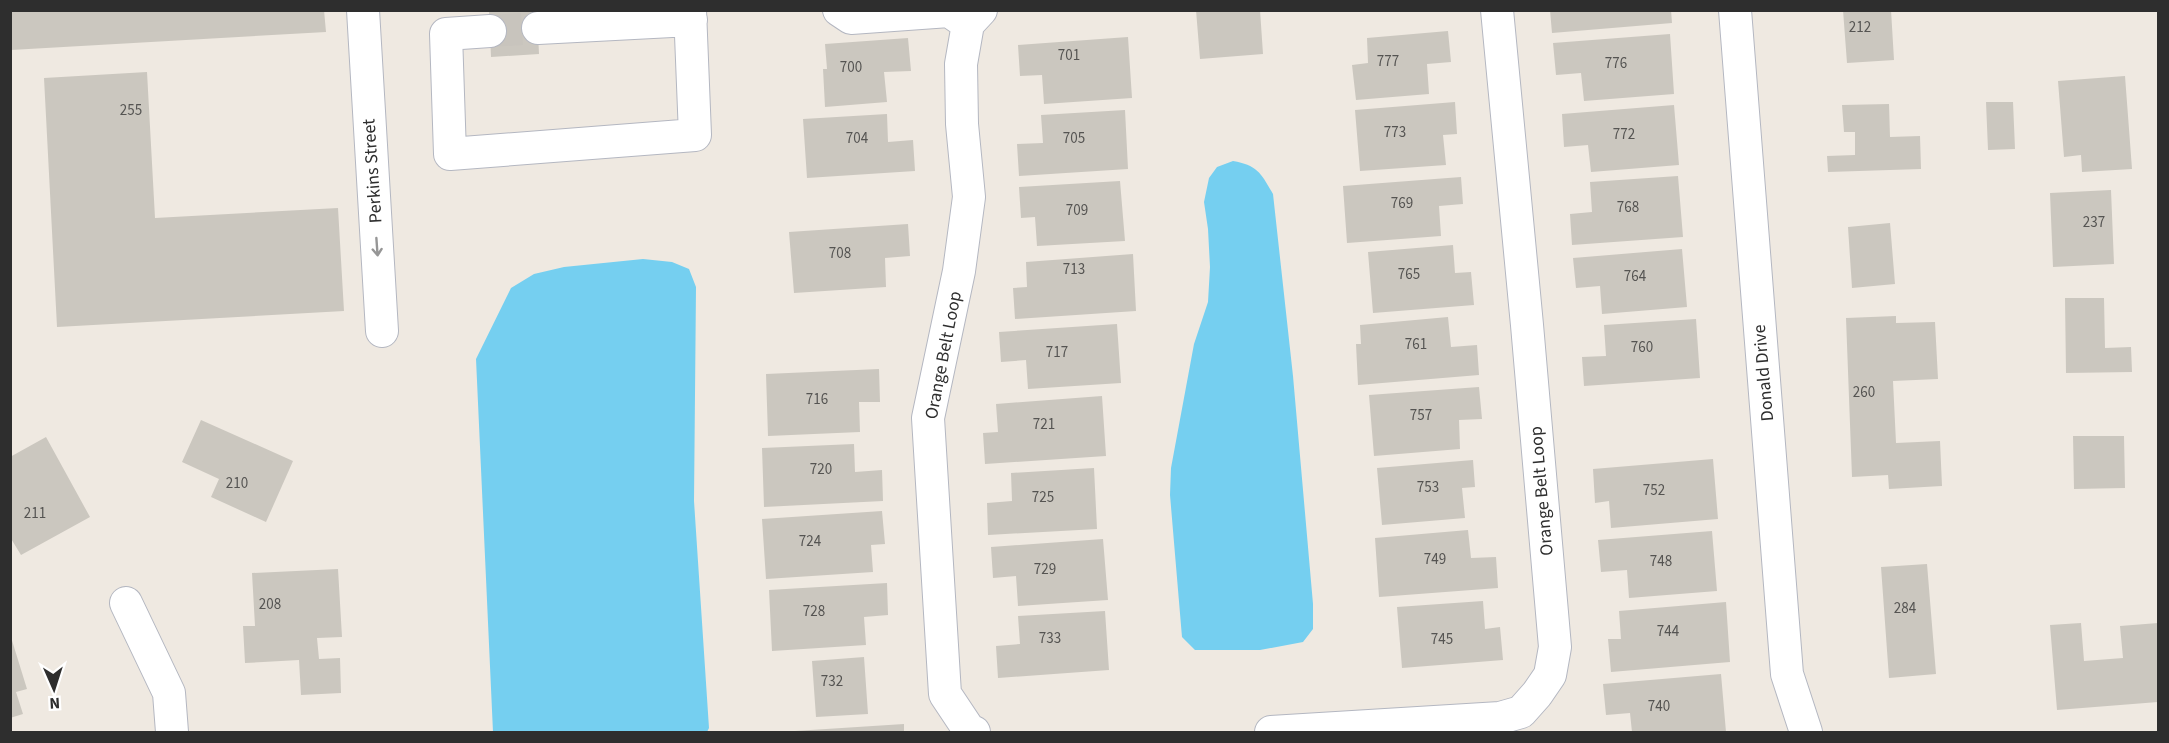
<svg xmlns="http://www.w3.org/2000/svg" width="2169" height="743" font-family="'Source Sans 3',sans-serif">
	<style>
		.water { fill: #75cff0 }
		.building { fill: #cbc7bf }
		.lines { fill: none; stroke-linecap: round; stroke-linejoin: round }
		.minor-tunnel { stroke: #c8c4bd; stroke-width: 32; stroke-dasharray: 32 16; stroke-linecap: butt }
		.minor-casing { stroke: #b4b7c1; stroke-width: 34 }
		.minor { stroke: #fff; stroke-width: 32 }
		.oneway { stroke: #969696 }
		.labels { text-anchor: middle; stroke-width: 5; stroke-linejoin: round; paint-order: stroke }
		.number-label { font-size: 15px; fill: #555452 }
		.street-label { font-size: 18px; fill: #2e2e2e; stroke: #fff }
	</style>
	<rect width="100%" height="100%" fill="#efe9e1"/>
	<!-- water -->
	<path class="water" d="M1233 161C1257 165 1261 173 1273 194L1293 376 1313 604V629L1303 642 1260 650H1195L1182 637 1170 495 1171 468 1194 344 1208 302 1210 267 1208 229 1204 202 1209 178 1217 167Z
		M643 259 672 262 689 269 696 287 694 501 709 728 707 732H493L476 359 511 288 534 274 564 267Z"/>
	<!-- building -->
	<path class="building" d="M10 10H324L326 32 11 50Z
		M489 10H537L539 54 491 57Z
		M1196 10H1260L1263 54 1200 59Z
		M1550 10H1671L1672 23 1552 33Z
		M1843 10H1891L1894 60 1847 63Z
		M1448 31 1451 62 1427 64 1429 94 1356 100 1352 65 1368 63 1367 38Z
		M1670 34 1674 94 1584 101 1581 73 1556 75 1553 43Z
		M1128 37 1132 98 1044 104 1042 75 1020 76 1018 45Z
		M908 38 911 71 884 72 887 102 825 107 823 69H827L825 44Z
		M147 72 155 218 338 208 344 311 57 327 44 78Z
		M2125 76 2132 169 2082 172 2081 155 2064 157 2058 81Z
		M1455 102 1457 134 1443 135 1446 165 1360 171 1355 110Z
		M1986 102H2013L2015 149 1988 150Z
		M1889 104 1890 137 1920 136 1921 169 1828 172 1827 156 1855 155V132H1844L1842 105Z
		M1674 105 1679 165 1591 172 1588 145 1564 147 1562 114Z
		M1125 110 1128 169 1019 176 1017 144 1043 143 1041 115Z
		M887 114 888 142 913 140 915 171 807 178 803 119Z
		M1678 176 1683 237 1572 245 1570 214 1592 212 1590 182Z
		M1461 177 1463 204 1439 206 1441 236 1347 243 1343 186Z
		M1120 181 1125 241 1037 246 1035 217 1021 218 1019 187Z
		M2111 190 2114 264 2053 267 2050 193Z
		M1890 223 1895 284 1852 288 1848 227Z
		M908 224 910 256 885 258 886 287 794 293 789 232Z
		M1453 245 1455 273 1471 272 1474 305 1373 313 1368 252Z
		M1682 249 1687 307 1602 314 1600 286 1576 288 1573 258Z
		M1133 254 1136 311 1015 319 1013 288 1027 287 1026 262Z
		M2065 298H2104L2105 348 2131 347 2132 372 2066 373Z
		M1896 316V323L1935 322 1938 379 1893 381 1896 443 1940 441 1942 486 1889 489 1888 475 1852 477 1846 318Z
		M1448 317 1451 347 1477 345 1479 375 1358 385 1356 344H1361L1360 325Z
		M1696 319 1700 378 1584 386 1582 357 1606 356 1604 325Z
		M1117 324 1121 383 1028 389 1026 360 1001 362 999 332Z
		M879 369 880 402H859L860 432 768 436 766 374Z
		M1479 387 1482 419 1459 420 1460 449 1374 456 1369 395Z
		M1102 396 1106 456 985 464 983 433 998 432 996 404Z
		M201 420 293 461 266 522 211 497 219 479 182 462Z
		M2073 436H2124L2125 488 2074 489Z
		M46 437 90 517 21 555 10 537V457Z
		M854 444 855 472 882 470 883 501 764 507 762 448Z
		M1713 459 1718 519 1611 528 1609 501 1595 503 1593 469Z
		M1473 460 1475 487 1462 488 1465 518 1382 525 1377 468Z
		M1094 468 1097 529 988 535 987 503 1012 501 1011 473Z
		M882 511 885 544 871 545 873 572 766 579 762 519Z
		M1468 530 1471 558 1496 557 1498 588 1379 597 1375 538Z
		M1712 531 1717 591 1629 598 1627 570 1601 572 1598 540Z
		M1103 539 1108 600 1018 606 1016 576 993 578 991 547Z
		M1927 564 1936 674 1889 678 1881 567Z
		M338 569 342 637 317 638 319 659 340 658 341 693 301 695 299 660 245 663 243 626H255L252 573Z
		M887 583 888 615 864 617 866 645 772 651 769 590Z
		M1483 601 1485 629 1500 627 1503 660 1402 668 1397 607Z
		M1726 602 1730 662 1611 672 1608 639H1621L1619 611Z
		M1105 611 1109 670 998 678 996 646 1020 644 1018 616Z
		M2081 623 2084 661 2123 658 2120 626 2158 623V702L2057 710 2050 625Z
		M10 634 27 689 16 692 23 714 10 718Z
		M864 657 868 714 816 717 812 661Z
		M1721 674 1726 732H1632L1630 713 1606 715 1603 684Z
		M904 724V732H795V731Z"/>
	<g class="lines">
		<!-- minor-tunnel -->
		<path class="minor-tunnel" d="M490 31 538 28"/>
		<!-- minor casing -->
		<g class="minor-casing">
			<path id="minor" d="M363 10 382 331
				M839 10 851 18 949 11 968 24
				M1735 10 1787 674 1806 732
				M538 28 691 20
				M490 31 446 34 450 154 695 135 690 10
				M126 603 169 693 172 732
				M974 732 969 730 945 694 928 418 959 271 969 197 962 124 961 64 968 24 981 10
				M1271 732 1500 718 1521 712 1537 694 1550 675 1555 647 1527 325 1497 10"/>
		</g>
		<!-- minor -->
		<use href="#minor" class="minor"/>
	</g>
	<!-- one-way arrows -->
	<defs><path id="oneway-shaft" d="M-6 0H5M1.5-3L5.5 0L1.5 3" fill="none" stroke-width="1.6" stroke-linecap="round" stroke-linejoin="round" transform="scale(1.5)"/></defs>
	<use class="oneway" href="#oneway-shaft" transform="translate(377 247) rotate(86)"/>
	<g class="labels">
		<!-- number labels -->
		<g class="number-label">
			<text x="1860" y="32">212</text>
			<text x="1069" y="60">701</text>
			<text x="1388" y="66">777</text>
			<text x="1616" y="68">776</text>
			<text x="851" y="72">700</text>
			<text x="131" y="115">255</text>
			<text x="1395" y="137">773</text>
			<text x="1624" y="139">772</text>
			<text x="857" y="143">704</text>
			<text x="1074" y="143">705</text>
			<text x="1402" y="208">769</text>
			<text x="1628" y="212">768</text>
			<text x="1077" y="215">709</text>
			<text x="2094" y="227">237</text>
			<text x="840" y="258">708</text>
			<text x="1074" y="274">713</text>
			<text x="1409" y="279">765</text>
			<text x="1635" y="281">764</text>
			<text x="1416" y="349">761</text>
			<text x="1642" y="352">760</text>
			<text x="1057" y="357">717</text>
			<text x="1864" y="397">260</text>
			<text x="817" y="404">716</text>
			<text x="1421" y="420">757</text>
			<text x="1044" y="429">721</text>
			<text x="821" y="474">720</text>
			<text x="237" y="488">210</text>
			<text x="1428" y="492">753</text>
			<text x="1654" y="495">752</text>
			<text x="1043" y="502">725</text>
			<text x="35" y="518">211</text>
			<text x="810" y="546">724</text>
			<text x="1435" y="564">749</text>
			<text x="1661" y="566">748</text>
			<text x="1045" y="574">729</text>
			<text x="270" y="609">208</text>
			<text x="1905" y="613">284</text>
			<text x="814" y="616">728</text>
			<text x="1668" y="636">744</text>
			<text x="1050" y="643">733</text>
			<text x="1442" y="644">745</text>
			<text x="832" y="686">732</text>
			<text x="1659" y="711">740</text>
		</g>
		<!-- street labels -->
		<g class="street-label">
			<text transform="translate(372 171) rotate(-94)" y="6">Perkins Street</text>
			<text transform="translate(943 355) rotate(-79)" y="6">Orange Belt Loop</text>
			<text transform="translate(1763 373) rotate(-95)" y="6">Donald Drive</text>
			<text transform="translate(1541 491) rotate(-95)" y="6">Orange Belt Loop</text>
		</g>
	</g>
	<!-- border -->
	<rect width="2169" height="743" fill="none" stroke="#2e2e2e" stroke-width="24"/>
	<!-- north arrow -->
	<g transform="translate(54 689) rotate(177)" stroke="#ffffff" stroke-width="4.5" paint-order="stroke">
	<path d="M0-4.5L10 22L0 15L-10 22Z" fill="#2e2e2e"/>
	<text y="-9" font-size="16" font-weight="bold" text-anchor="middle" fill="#2e2e2e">N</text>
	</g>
</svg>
